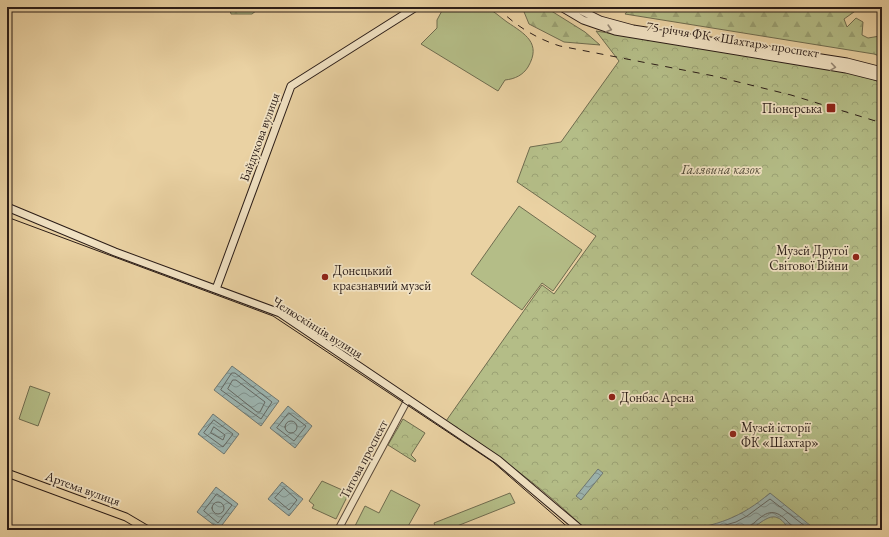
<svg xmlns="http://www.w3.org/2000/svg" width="889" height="537" font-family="'EB Garamond',serif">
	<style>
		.grass { fill: #b4bd87; stroke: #6f6c4f }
		.forest { fill: url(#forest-firs); stroke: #6f6c4f }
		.park { fill: url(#park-crowns); stroke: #6f6c4f }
		.water { fill: url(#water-waves); stroke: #6e7873 }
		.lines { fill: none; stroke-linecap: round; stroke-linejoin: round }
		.shore { stroke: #636864; stroke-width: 1 }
		.stream { stroke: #6e7873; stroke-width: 1 }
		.tertiary-casing { stroke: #5a4a3a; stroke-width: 8 }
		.secondary-casing { stroke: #2a1c17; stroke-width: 9 }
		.primary-casing { stroke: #2a1c17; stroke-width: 9 }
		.tertiary { stroke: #f1e2c3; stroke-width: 6 }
		.secondary { stroke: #f1e2c3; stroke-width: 7 }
		.primary { stroke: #ead2a3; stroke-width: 7 }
		.tram { stroke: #2a1c17; stroke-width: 1 }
		.rail { stroke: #2a1c17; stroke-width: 1; stroke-dasharray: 7 7; stroke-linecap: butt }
		.oneway { stroke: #978976 }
		.poi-dot { fill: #8f2418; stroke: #f1e2c3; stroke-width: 1.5 }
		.labels { text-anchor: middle; stroke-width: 3.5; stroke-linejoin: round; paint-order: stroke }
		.street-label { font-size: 13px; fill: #2a1c17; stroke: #f1e2c3 }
		.poi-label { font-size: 13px; fill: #2a1c17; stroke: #f1e2c3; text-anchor: start }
		.park-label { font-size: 13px; font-style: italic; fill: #534c39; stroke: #f1e2c3 }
	</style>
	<defs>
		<pattern id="forest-firs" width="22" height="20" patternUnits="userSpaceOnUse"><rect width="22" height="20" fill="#b4bd87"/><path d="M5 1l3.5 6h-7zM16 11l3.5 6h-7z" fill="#9ba274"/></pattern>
		<pattern id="park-crowns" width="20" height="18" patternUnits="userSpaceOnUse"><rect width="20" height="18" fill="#b4bd87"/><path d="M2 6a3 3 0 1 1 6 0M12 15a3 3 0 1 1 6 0" fill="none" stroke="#9ba274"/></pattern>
		<pattern id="water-waves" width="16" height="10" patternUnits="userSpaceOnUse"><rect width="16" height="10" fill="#9cb5b1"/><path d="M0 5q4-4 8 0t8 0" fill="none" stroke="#7f928f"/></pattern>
	</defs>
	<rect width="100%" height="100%" fill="#ead2a3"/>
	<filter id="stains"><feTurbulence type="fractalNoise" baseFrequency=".005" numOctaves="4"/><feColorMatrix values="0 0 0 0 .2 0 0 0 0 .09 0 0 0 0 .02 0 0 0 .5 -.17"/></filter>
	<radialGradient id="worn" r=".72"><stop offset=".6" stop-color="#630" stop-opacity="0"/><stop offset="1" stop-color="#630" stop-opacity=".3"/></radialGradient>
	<!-- grass -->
	<path class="grass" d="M444 7C454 7 479 4 487 8 494 11 500 17 507 22 525 34 542 43 528 67 523 75 515 79 505 80L498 91 421 44 437 28V20Z
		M519 206 582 250 553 291 542 283 522 310 471 274Z
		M30 386 50 393 38 426 19 419Z
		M322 481 349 493 336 519 312 508 314 505 309 501Z
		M391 490 420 505 406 530H353L365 506 379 513Z
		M510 493 515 503 447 530H437L434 523Z"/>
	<!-- forest -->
	<path class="forest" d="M229 7H261L252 14H231Z
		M522 7H545L585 32 600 45 564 42 529 24Z
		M631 7H861L844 19 847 27 856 18 863 22 862 35 868 38 880 36 882 38V57L874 54 625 14Z"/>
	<!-- park -->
	<path class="park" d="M596 31 856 73 882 83V530H586C544 488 496 454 446 421L542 285 554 294 596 236 517 182 530 147 561 142 619 61Z
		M403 419 425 433 411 455 416 460 415 462 388 445Z"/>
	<!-- water -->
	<path class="water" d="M232 366 279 401 261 426 214 390Z
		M288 406 312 426 295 448 270 428Z
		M213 414 239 434 224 454 198 434Z
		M598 469 603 473 581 500 576 496Z
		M282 482 303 499 289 516 268 499Z
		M216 487 238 504 219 529 197 512Z
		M770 493 816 530H789C776 507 766 519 750 530H679C716 527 742 517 770 493Z"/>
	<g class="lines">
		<!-- shore -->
		<path class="shore" d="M232 373H235L272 402 261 419 221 390Z
			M233 380H236L265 402 260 412H257L228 389Z
			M289 413 306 426 294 441 277 428Z
			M214 420 233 434 223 447 204 433Z
			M285 427a6 6 0 1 1 12 0a6 6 0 1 1-12 0Z
			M214 427 225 435 223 440 211 433Z
			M284 488 297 500 289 510 275 498Z
			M217 494 232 505 218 523 204 511Z
			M212 508a6 6 0 1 1 12 0a6 6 0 1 1-12 0Z
			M708 530 736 522 747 516 770 499 810 530
			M748 530C749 526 750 525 754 523 765 513 773 507 786 520 789 523 792 525 792 530"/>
		<!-- stream -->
		<path class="stream" d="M237 10 241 7"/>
		<!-- tertiary casing -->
		<g class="tertiary-casing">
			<path id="tertiary" d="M338 530 408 399"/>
		</g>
		<!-- secondary casing -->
		<g class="secondary-casing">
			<path id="secondary" d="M561 7 583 20 615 31 846 69 882 78
				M574 7 600 20 633 29 847 62 882 71
				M7 207 115 252 280 313 498 460 581 530
				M216 289 291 86 416 7"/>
		</g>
		<!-- primary casing -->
		<g class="primary-casing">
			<path id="primary" d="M7 473 126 517 148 530"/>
		</g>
		<!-- tertiary -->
		<use href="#tertiary" class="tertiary"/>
		<!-- secondary -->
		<use href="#secondary" class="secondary"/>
		<!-- primary -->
		<use href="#primary" class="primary"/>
		<!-- tram -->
		<path class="tram" d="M7 217 273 316 493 462 571 530"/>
		<!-- rail -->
		<path class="rail" d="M497 7C514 25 537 39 560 46L714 76 791 95 882 123"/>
	</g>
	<!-- one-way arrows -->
	<defs><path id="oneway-chevron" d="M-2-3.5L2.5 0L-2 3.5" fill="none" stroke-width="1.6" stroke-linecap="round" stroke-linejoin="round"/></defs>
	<g class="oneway">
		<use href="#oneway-chevron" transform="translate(609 29) rotate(17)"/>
		<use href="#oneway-chevron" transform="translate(833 67) rotate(9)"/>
	</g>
	<!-- markers -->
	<g class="poi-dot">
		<rect x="826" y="103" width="10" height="10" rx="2"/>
		<circle cx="856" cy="257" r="4"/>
		<circle cx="325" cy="277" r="4"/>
		<circle cx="612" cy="397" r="4"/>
		<circle cx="733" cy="434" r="4"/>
	</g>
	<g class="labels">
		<!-- street labels -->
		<g class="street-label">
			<text transform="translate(733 39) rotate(9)" y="5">75-річчя ФК «Шахтар» проспект</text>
			<text transform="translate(259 137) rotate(-70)" y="5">Байдукова вулиця</text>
			<text transform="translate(318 327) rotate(32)" y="5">Челюскінців вулиця</text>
			<text transform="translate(363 459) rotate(-62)" y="5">Титова проспект</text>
			<text transform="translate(83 488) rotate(20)" y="5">Артема вулиця</text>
		</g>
		<!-- poi labels -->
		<g class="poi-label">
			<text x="822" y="113" text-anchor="end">Піонерська</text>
			<text x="848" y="255" text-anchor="end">Музей Другої<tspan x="848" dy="15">Світової Війни</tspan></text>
			<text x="333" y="275">Донецький<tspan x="333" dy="15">краєзнавчий музей</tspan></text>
			<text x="620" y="402">Донбас Арена</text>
			<text x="741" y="432">Музей історії<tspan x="741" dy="15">ФК «Шахтар»</tspan></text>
		</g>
		<!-- park labels -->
		<g class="park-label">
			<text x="721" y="174">Галявина казок</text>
		</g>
	</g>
	<!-- margin -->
	<rect width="889" height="537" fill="none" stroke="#ead2a3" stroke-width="24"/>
	<rect x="8" y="8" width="873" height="521" fill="none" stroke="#2a1c17" stroke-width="2"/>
	<rect x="12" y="12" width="865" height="513" fill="none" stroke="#2a1c17"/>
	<rect width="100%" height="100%" filter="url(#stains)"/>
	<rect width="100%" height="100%" fill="url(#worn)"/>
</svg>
